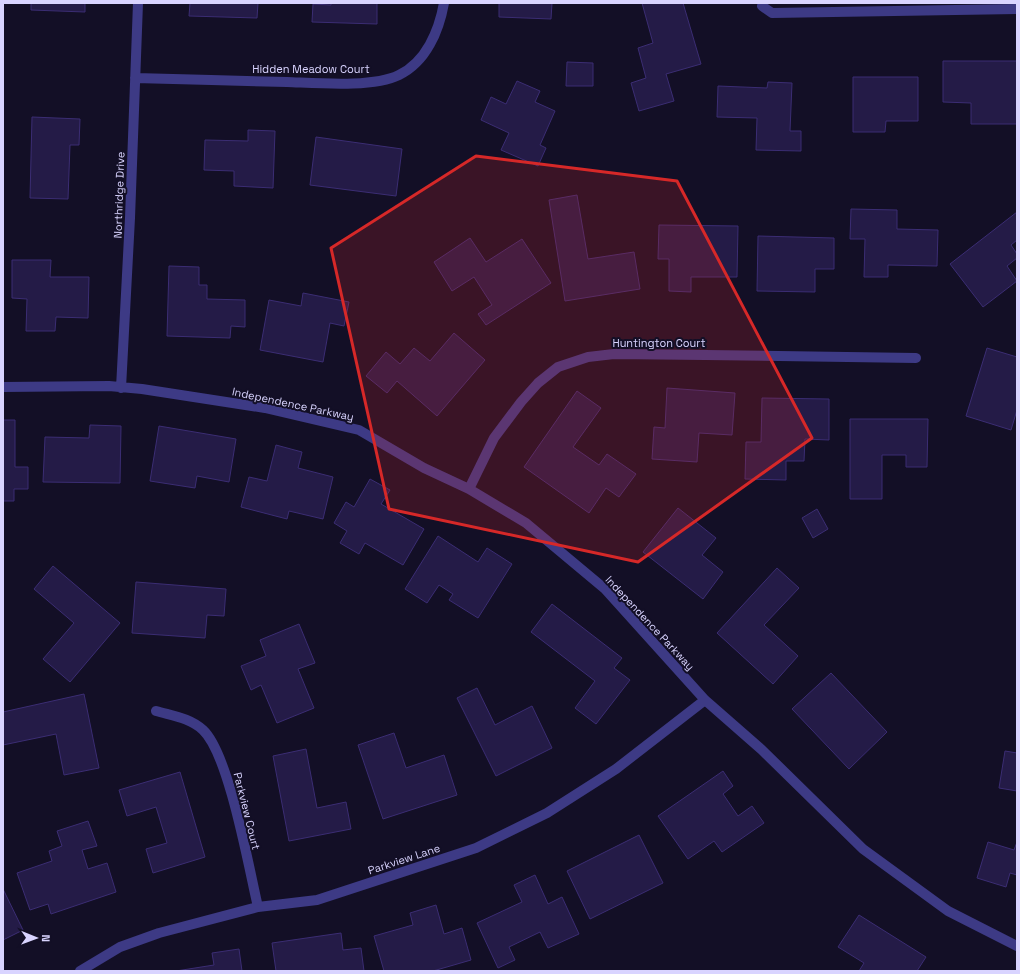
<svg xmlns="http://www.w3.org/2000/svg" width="1020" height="974" font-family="'Space Grotesk',sans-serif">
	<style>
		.building { fill: #241b47; stroke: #3b2d73 }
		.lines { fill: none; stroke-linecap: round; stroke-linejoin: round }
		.street { stroke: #3d3a85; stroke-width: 10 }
		.marked { fill: #d62828; fill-opacity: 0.2; stroke: #d62828; stroke-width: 3; stroke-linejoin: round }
		.labels { text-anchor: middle; stroke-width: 4; stroke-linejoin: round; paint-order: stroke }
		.street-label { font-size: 11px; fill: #d9d4ff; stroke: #130f26 }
	</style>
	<rect width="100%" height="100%" fill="#130f26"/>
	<!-- building -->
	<path class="building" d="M31 3H85V12L31 10Z
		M190 3H258L257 18 189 16Z
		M331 3H377V24L312 22 313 4 331 5Z
		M499 3H552L551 19 499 17Z
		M642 3H683L701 64 666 74 674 101 639 111 631 83 646 78 638 48 653 43Z
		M943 61H1017V124H971V103L943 102Z
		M567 62 593 63V86H566Z
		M853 77H918V121H886L885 132H853Z
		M517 81 540 91 535 102 555 111 540 145 546 148 538 166 501 150 509 133 481 120 491 97 506 104Z
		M768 82 792 83 790 131H801V151L756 150 757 118 717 117 718 86 767 88Z
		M32 117 80 119 79 145H70L68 199 30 198Z
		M248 130 275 131 273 188 234 186V171L204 170 205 140 248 141Z
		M316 137 402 149 396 196 310 185Z
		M577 195 588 259 634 252 640 289 565 301 549 200Z
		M851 209 897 210V229L938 230 937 266 888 265V277H864L865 239H850Z
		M1017 212V240L1011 245 1017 254V258L1007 266 1017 281 983 307 950 264Z
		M659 225 738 226 737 277H691V292L669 291V259H658Z
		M758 236 834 238V269H815V292L757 291Z
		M470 238 486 262 522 239 551 283 486 325 478 314 492 305 474 277 452 291 434 262Z
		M12 260H51L50 277H89L88 318 56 317 55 331H26L27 299 12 298Z
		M169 266 199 267V285H207V299L245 300V327L231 326 230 338 167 336Z
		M303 293 349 302 344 326 330 323 323 362 260 350 269 300 301 306Z
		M454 333 485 360 437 416 397 381 387 393 366 376 386 352 400 364 414 348 430 361Z
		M987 348 1017 357V410L1011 430 966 416Z
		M667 388 735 393 732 435 699 433 697 462 652 459 654 427 665 428Z
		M577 391 601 408 573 447 599 465 607 454 636 474 619 497 606 488 589 513 524 467Z
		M762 398 829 399V440L805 439 804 461H786V480L745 479 746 442H761Z
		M850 419H928L927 467H906V455H882V499H850Z
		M3 420H15V467H28V489H14V501H3Z
		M90 425 121 426 120 483 43 482 45 437 89 438Z
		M159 426 236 439 229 482 197 476 195 488 150 481Z
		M276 445 302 452 298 468 333 477 323 519 289 511 287 519 241 507 249 477 267 481Z
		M370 479 390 490 381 504 424 529 403 565 365 543 359 554 340 543 347 531 334 523 346 502 354 507Z
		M678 508 716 538 702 555 723 572 703 599 643 552Z
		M817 509 828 529 813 538 802 518Z
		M438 536 478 562 487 548 512 564 478 618 449 600 453 594 439 585 427 603 405 589Z
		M53 566 120 623 70 682 43 659 74 623 34 589Z
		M777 568 799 588 764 625 798 656 773 684 717 633Z
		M136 582 226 589 224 616 207 615 205 638 132 633Z
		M552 604 622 658 614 668 630 680 596 724 575 708 595 681 531 632Z
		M299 624 315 663 298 669 314 708 277 723 261 685 251 690 241 666 266 656 260 640Z
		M831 673 887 732 849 769 792 709Z
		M477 688 495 725 532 706 552 748 496 776 457 698Z
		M84 694 99 768 64 775 56 734 3 745V712Z
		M394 733 406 768 444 755 457 795 383 819 358 745Z
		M306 749 317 808 346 802 351 829 289 841 273 756Z
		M1005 751 1017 753V791L999 788Z
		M723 771 733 786 723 794 738 816 752 806 764 823 722 852 714 841 688 859 658 816Z
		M180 772 205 857 153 873 146 849 167 843 156 807 127 816 119 790Z
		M88 821 97 846 82 850 88 869 107 863 116 892 51 914 48 904 30 910 17 873 52 861 49 851 62 846 57 831Z
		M639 835 663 883 590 919 567 871Z
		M988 842 1014 850 1017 842V875L1010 873 1006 887 977 878Z
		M535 875 548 904 562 897 579 934 548 948 540 932 509 947 515 960 498 968 477 923 522 902 514 885Z
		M3 889 23 930 3 940Z
		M436 905 444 934 462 928 471 960 433 971H384L374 936 413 925 410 913Z
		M859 915 926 957 917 971H859L864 963 838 947Z
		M341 933 343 950 361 948 364 971H276L272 943Z
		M239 949 242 971H176L214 965 212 953Z"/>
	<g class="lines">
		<!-- street -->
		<path class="street" d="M763 3 762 6 772 13 1017 9
			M135 78C186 79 236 81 287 82 316 83 373 88 399 75 426 62 439 31 444 3
			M3 387 109 386 142 389 265 408 359 430 424 468 469 489 526 523 605 589 705 700 762 750 863 849 948 911 1017 946
			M121 388 130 218 138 3
			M469 489 494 438 521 402 538 383 558 367 588 357 614 354 705 355 916 358
			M156 711C173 716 190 718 203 730 229 754 249 869 258 907
			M80 971 120 947 159 933 258 907 317 900 476 848 547 813 616 769 705 700"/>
	</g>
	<!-- marked area -->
	<path class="marked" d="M476 156 677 181 812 438 638 562 389 509 331 248Z"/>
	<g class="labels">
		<!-- street labels -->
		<g class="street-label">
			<text x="311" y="73">Hidden Meadow Court</text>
			<text transform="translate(119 195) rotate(-88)" y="4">Northridge Drive</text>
			<text x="659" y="347">Huntington Court</text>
			<text transform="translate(293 404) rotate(12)" y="4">Independence Parkway</text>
			<text transform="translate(650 623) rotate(47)" y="4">Independence Parkway</text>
			<text transform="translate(247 811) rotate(76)" y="4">Parkview Court</text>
			<text transform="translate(404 859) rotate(-18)" y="4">Parkview Lane</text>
		</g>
	</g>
	<!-- border -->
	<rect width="1020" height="974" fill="none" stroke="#d9d4ff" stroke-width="8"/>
	<!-- north arrow -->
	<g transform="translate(36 938) rotate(91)" stroke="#130f26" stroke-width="3" paint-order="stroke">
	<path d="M0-3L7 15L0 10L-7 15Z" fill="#d9d4ff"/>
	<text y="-6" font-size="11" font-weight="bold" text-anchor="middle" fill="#d9d4ff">N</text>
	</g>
</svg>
